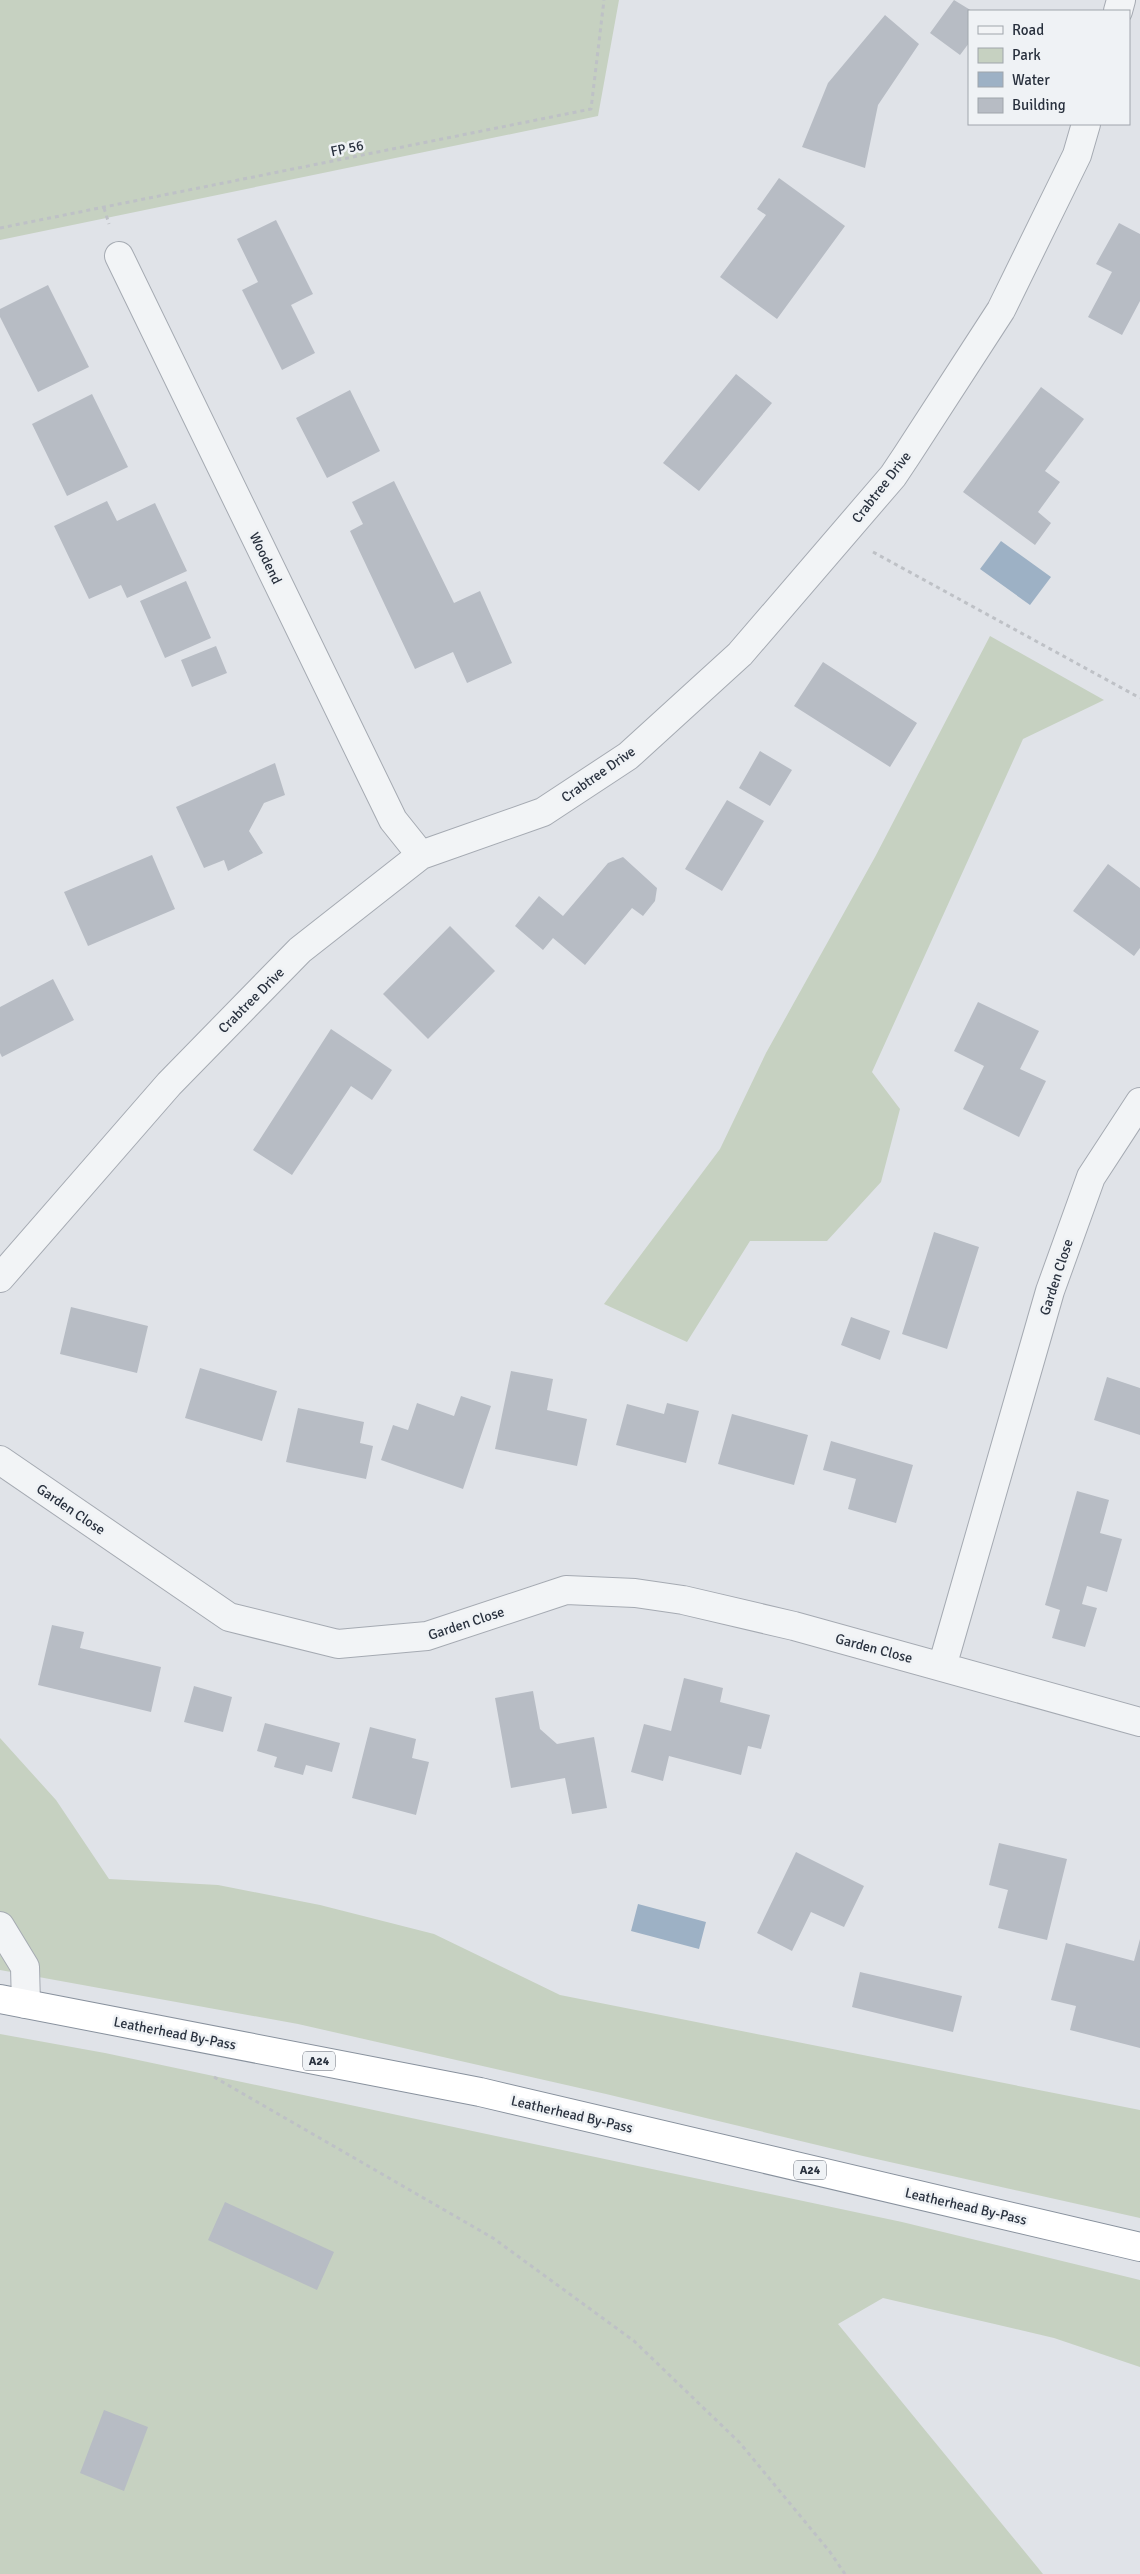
<svg xmlns="http://www.w3.org/2000/svg" width="1140" height="2574" font-family="Signika,sans-serif">
	<style>
		.green { fill: #c6d1c1 }
		.water { fill: #9db1c5 }
		.building { fill: #b7bcc4 }
		.lines { fill: none; stroke-linecap: round; stroke-linejoin: round }
		.minor-casing { stroke: #a5aab2; stroke-width: 30 }
		.trunk-casing { stroke: #88919d; stroke-width: 30 }
		.path { stroke: #bec1c6; stroke-width: 3; stroke-dasharray: 4 4; stroke-linecap: butt }
		.minor { stroke: #f2f4f6; stroke-width: 28 }
		.trunk { stroke: #fff; stroke-width: 28 }
		.labels { text-anchor: middle; stroke-width: 5; stroke-linejoin: round; paint-order: stroke }
		.shield { fill: #eff2f5; stroke: #646b75; stroke-width: 1 }
		.shield-label { font-size: 12px; font-weight: bold; fill: #29313e }
		.street-label { font-size: 14px; fill: #29313e; stroke: #eff2f5 }
	</style>
	<rect width="100%" height="100%" fill="#e0e3e8"/>
	<!-- green -->
	<path class="green" d="M0 0H619L598 116 0 240Z
		M990 636 1104 700 1023 739 872 1072 900 1109 881 1182 827 1241H750L687 1342 604 1304 720 1149 766 1053 875 857Z
		M0 1738 56 1800 109 1879 218 1885 320 1905 434 1934 560 1995 1140 2110V2218L863 2156 606 2094 298 2024 0 1970Z
		M0 2034 105 2053 902 2222 1140 2280V2367L1054 2338 883 2298 838 2324 1043 2574H0Z"/>
	<!-- water -->
	<path class="water" d="M1001 541 1051 577 1030 605 980 569Z
		M638 1904 706 1922 699 1949 631 1931Z"/>
	<!-- building -->
	<path class="building" d="M954 0 972 11H969V43L960 55 930 33Z
		M885 15 919 44 878 105 865 168 802 147 828 83Z
		M779 178 845 226 777 319 720 277 766 215 757 209Z
		M276 220 313 294 291 305 315 353 282 370 242 290 258 282 237 239Z
		M1119 223 1140 234V301L1122 335 1088 317 1112 272 1096 264Z
		M48 285 89 367 38 392 0 317V309Z
		M736 374 772 403 699 491 663 463Z
		M1041 387 1084 419 1045 471 1060 482 1038 512 1051 523 1035 545 963 492Z
		M350 390 380 451 327 478 296 418Z
		M92 394 128 467 67 496 32 424Z
		M394 481 454 603 480 591 512 663 467 683 453 652 415 669 350 531 363 524 352 502Z
		M107 501 117 521 155 503 187 571 127 598 121 585 89 599 54 526Z
		M186 581 211 638 165 658 140 601Z
		M216 646 227 673 192 687 181 660Z
		M823 662 917 723 890 767 794 706Z
		M760 751 792 770 770 806 739 788Z
		M275 763 285 795 264 803 249 831 263 853 228 871 224 860 204 868 176 807Z
		M727 800 764 821 722 891 685 869Z
		M152 855 175 909 88 946 64 892Z
		M623 857 657 888 655 901 643 916 632 908 585 965 553 938 543 950 515 926 539 896 563 916 608 863Z
		M1108 864 1140 888V948L1134 956 1073 911Z
		M450 926 495 971 428 1039 383 994Z
		M53 979 74 1020 2 1057 0 1053V1007Z
		M978 1002 1039 1031 1020 1069 1046 1081 1019 1137 963 1109 984 1066 954 1051Z
		M331 1029 392 1070 372 1100 351 1086 292 1175 253 1150Z
		M934 1232 979 1247 947 1349 902 1334Z
		M71 1307 148 1326 137 1373 60 1354Z
		M851 1317 890 1331 880 1360 841 1345Z
		M200 1368 277 1391 262 1441 185 1418Z
		M511 1371 553 1379 547 1410 587 1419 577 1466 495 1449Z
		M1107 1377 1140 1388V1435L1094 1420Z
		M461 1396 491 1406 463 1489 381 1460 393 1425 408 1430 417 1403 454 1416Z
		M667 1403 699 1411 686 1463 616 1445 627 1404 664 1414Z
		M298 1408 364 1422 360 1443 373 1446 366 1479 286 1462Z
		M732 1414 808 1435 794 1485 718 1464Z
		M831 1441 913 1465 896 1523 848 1509 856 1479 823 1470Z
		M1077 1491 1109 1500 1100 1533 1122 1539 1107 1592 1087 1586 1082 1604 1097 1608 1085 1647 1052 1638 1060 1610 1045 1605Z
		M52 1625 84 1632 80 1648 161 1667 151 1712 38 1685Z
		M684 1678 723 1688 720 1702 770 1715 761 1749 748 1746 741 1775 669 1756 663 1781 631 1772 644 1724 671 1731Z
		M194 1686 232 1697 223 1732 184 1722Z
		M533 1691 540 1729 557 1744 594 1737 607 1808 572 1814 565 1778 511 1788 495 1698Z
		M265 1723 340 1743 332 1772 306 1765 303 1775 274 1767 277 1757 257 1751Z
		M370 1727 416 1739 412 1758 429 1762 416 1815 352 1798Z
		M999 1843 1067 1859 1047 1940 998 1928 1008 1890 989 1885Z
		M796 1852 864 1886 844 1927 811 1912 792 1951 757 1933Z
		M1140 1939V2048L1070 2030 1076 2006 1051 2000 1066 1943 1134 1961Z
		M860 1972 962 1996 953 2032 852 2007Z
		M225 2202 334 2252 317 2290 208 2240Z
		M104 2410 148 2427 124 2491 80 2473Z"/>
	<g class="lines">
		<!-- minor casing -->
		<g class="minor-casing">
			<path id="minor" d="M1118 11 1121 0
				M119 256 393 820 421 855
				M0 1278 169 1084 300 950 421 855 543 812 628 756 740 654 893 476 907 455 1001 310 1077 155 1086 124
				M0 1460 229 1617 338 1644 427 1636 566 1590 635 1593 683 1600 794 1626 1140 1722
				M942 1667 1050 1291 1091 1177 1140 1102
				M0 1926 25 1967 26 2004"/>
		</g>
		<!-- trunk casing -->
		<g class="trunk-casing">
			<path id="trunk" d="M0 1999 480 2092 1140 2247"/>
		</g>
		<!-- path -->
		<path class="path" d="M104 208 109 224
			M0 228 591 109 604 0
			M873 552 1140 698
			M214 2077 493 2238 634 2341 740 2443 830 2552 845 2574"/>
		<!-- minor -->
		<use href="#minor" class="minor"/>
		<!-- trunk -->
		<use href="#trunk" class="trunk"/>
	</g>
	<g class="labels">
		<!-- shield labels -->
		<g class="shield">
			<rect x="303" y="2051.5" width="32" height="19" rx="4"/>
			<rect x="794" y="2160.5" width="32" height="19" rx="4"/>
		</g>
		<g class="shield-label">
			<text x="319" y="2065">A24</text>
			<text x="810" y="2174">A24</text>
		</g>
		<!-- street labels -->
		<g class="street-label">
			<text transform="translate(347 148) rotate(-12)" y="5">FP 56</text>
			<text transform="translate(881 487) rotate(-52)" y="5">Crabtree Drive</text>
			<text transform="translate(266 558) rotate(64)" y="5">Woodend</text>
			<text transform="translate(598 774) rotate(-35)" y="5">Crabtree Drive</text>
			<text transform="translate(251 1000) rotate(-45)" y="5">Crabtree Drive</text>
			<text transform="translate(1056 1277) rotate(-72)" y="5">Garden Close</text>
			<text transform="translate(71 1509) rotate(34)" y="5">Garden Close</text>
			<text transform="translate(466 1623) rotate(-18)" y="5">Garden Close</text>
			<text transform="translate(874 1648) rotate(15)" y="5">Garden Close</text>
			<text transform="translate(175 2033) rotate(11)" y="5">Leatherhead By-Pass</text>
			<text transform="translate(572 2114) rotate(13)" y="5">Leatherhead By-Pass</text>
			<text transform="translate(966 2206) rotate(13)" y="5">Leatherhead By-Pass</text>
		</g>
	</g>
	<!-- legend -->
	<rect x="968" y="10" width="162" height="115" fill="#eff2f5" stroke="#a0a5ac"/>
	<rect x="978" y="26" width="25" height="8" fill="#f2f4f6" stroke="#a0a5ac"/>
	<text x="1012" y="35" font-size="15" fill="#29313e">Road</text>
	<rect x="978" y="48" width="25" height="15" fill="#c6d1c1" stroke="#a0a5ac"/>
	<text x="1012" y="60" font-size="15" fill="#29313e">Park</text>
	<rect x="978" y="72" width="25" height="15" fill="#9db1c5" stroke="#a0a5ac"/>
	<text x="1012" y="85" font-size="15" fill="#29313e">Water</text>
	<rect x="978" y="98" width="25" height="15" fill="#b7bcc4" stroke="#a0a5ac"/>
	<text x="1012" y="110" font-size="15" fill="#29313e">Building</text>
</svg>
